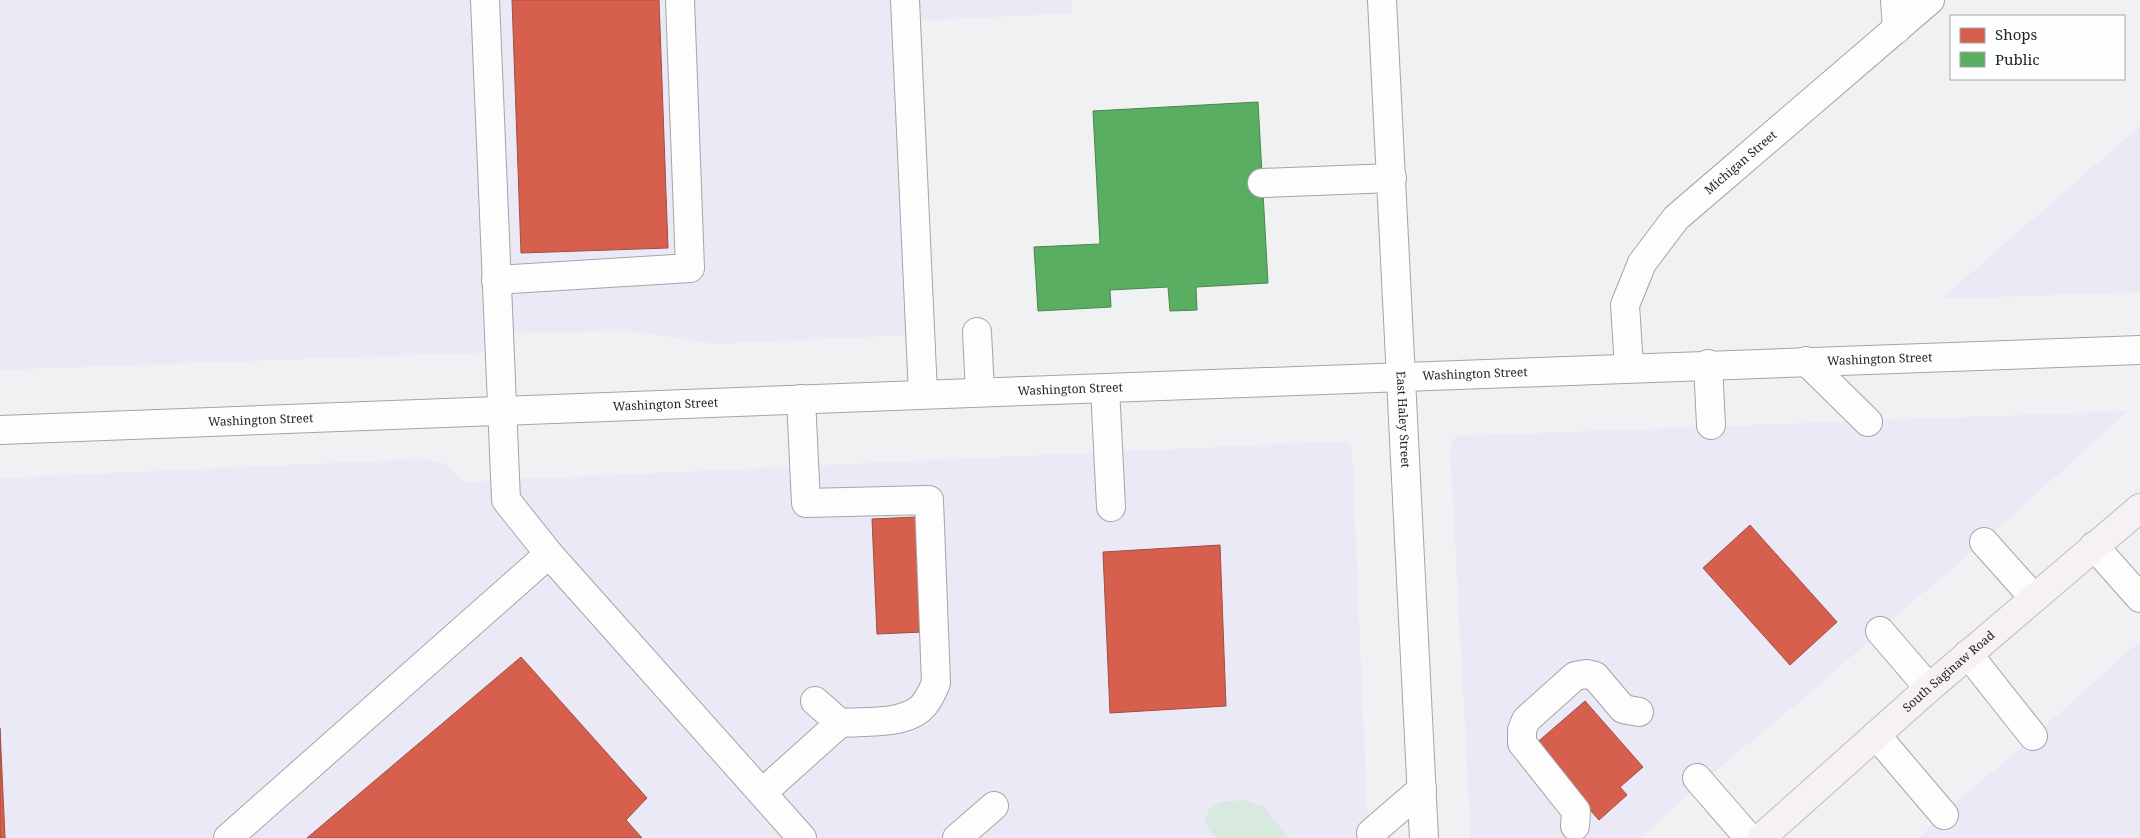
<svg xmlns="http://www.w3.org/2000/svg" width="2140" height="838" font-family="'Noto Serif',serif">
	<style>
		.commercial { fill: #ebe9f6 }
		.green { fill: #d8eae0 }
		.shops { fill: #d6604d; stroke: #a04e41 }
		.public { fill: #5aae61; stroke: #4a854f }
		.lines { fill: none; stroke-linecap: round; stroke-linejoin: round }
		.minor-casing { stroke: #a3a5a6; stroke-width: 30 }
		.major-casing { stroke: #c2b9c2; stroke-width: 30 }
		.minor { stroke: #fdfdfd; stroke-width: 28 }
		.major { stroke: #f6f1f5; stroke-width: 28 }
		.labels { text-anchor: middle; stroke-width: 5; stroke-linejoin: round; paint-order: stroke }
		.street-label { font-size: 12px; fill: #232425; stroke: #fdfeff }
	</style>
	<rect width="100%" height="100%" fill="#eff1f2"/>
	<!-- commercial -->
	<path class="commercial" d="M0 0H1071L1072 13 921 21 933 334 714 344 631 331 498 333 499 352 0 370Z
		M2140 126V292L1941 299Z
		M2128 411 1952 570 1933 584 1817 687 1701 783 1641 838H1471L1450 448 1452 441 1456 436Z
		M1345 441 1352 448 1367 811 1372 838H0V478L421 459 444 463 462 482Z
		M2140 641V838H1918L1961 798 2015 753Z"/>
	<!-- green -->
	<path class="green" d="M1245 800 1264 807 1289 838H1217L1209 830 1205 819 1210 808 1220 802Z"/>
	<!-- shops -->
	<path class="shops" d="M512 0H659L668 248 521 253Z
		M916 517 918 572 924 571 923 632 877 634 872 519Z
		M1750 525 1837 622 1790 665 1703 568Z
		M1220 545 1226 706 1110 713 1103 552Z
		M521 657 647 798 626 820 642 838H307Z
		M1585 701 1643 767 1620 787 1627 795 1599 820 1533 746Z
		M0 728 5 838H0Z"/>
	<!-- public -->
	<path class="public" d="M1258 102 1268 283 1196 287 1197 310 1170 311 1168 287 1110 290 1111 307 1038 311 1034 247 1100 244 1093 111Z"/>
	<g class="lines">
		<!-- minor casing -->
		<g class="minor-casing">
			<g id="minor">
				<path d="M485 0 506 500 549 554"/>
				<path d="M905 0 923 394"/>
				<path id="s1" d="M1382 0 1424 838"/>
				<path d="M1895 0 1897 29"/>
				<path d="M1262 183 1392 178"/>
				<path d="M496 280 690 268 680 0"/>
				<path d="M977 332 980 392"/>
				<path d="M1806 361 1868 422"/>
				<path d="M1708 364 1711 425"/>
				<path id="s2" d="M1629 367 1625 305 1642 263 1676 218 1930 0"/>
				<path d="M1105 388 1111 507"/>
				<path d="M801 399 806 503 929 500 936 683C932 692 928 702 920 709 900 725 865 721 840 723L815 701"/>
				<path id="s3" d="M0 430C713 403 1427 375 2140 350"/>
				<path d="M1984 542 2034 598"/>
				<path d="M2094 546 2140 598"/>
				<path d="M1880 631 1929 688"/>
				<path d="M1968 654 2033 736"/>
				<path d="M1876 735 1944 815"/>
				<path d="M1697 778 1749 838"/>
				<path d="M762 793 840 723"/>
				<path d="M1575 826 1576 811 1522 743V730L1526 720 1575 676 1586 674 1595 676 1623 709 1639 712"/>
				<path d="M1371 833 1422 789"/>
				<path d="M228 838 549 554 802 838"/>
				<path d="M957 838 994 806"/>
			</g>
		</g>
		<!-- major casing -->
		<g class="major-casing">
			<g id="major">
				<path id="s4" d="M1761 838 1929 688 2140 508"/>
			</g>
		</g>
		<!-- minor -->
		<use href="#minor" class="minor"/>
		<!-- major -->
		<use href="#major" class="major"/>
	</g>
	<g class="labels">
		<!-- street labels -->
		<g class="street-label">
			<text dy="4" stroke="none"><textPath href="#s2" startOffset="249">Michigan Street</textPath></text>
			<text dy="4" stroke="none"><textPath href="#s3" startOffset="1881">Washington Street</textPath></text>
			<text dy="4" stroke="none"><textPath href="#s3" startOffset="1476">Washington Street</textPath></text>
			<text dy="4" stroke="none"><textPath href="#s3" startOffset="1071">Washington Street</textPath></text>
			<text dy="4" stroke="none"><textPath href="#s3" startOffset="666">Washington Street</textPath></text>
			<text dy="4" stroke="none"><textPath href="#s1" startOffset="420">East Haley Street</textPath></text>
			<text dy="4" stroke="none"><textPath href="#s3" startOffset="261">Washington Street</textPath></text>
			<text dy="4" stroke="none"><textPath href="#s4" startOffset="251">South Saginaw Road</textPath></text>
		</g>
	</g>
	<!-- legend -->
	<rect x="1950" y="15" width="175" height="65" fill="#fdfeff" stroke="#a6a7a8"/>
	<rect x="1960" y="28" width="25" height="15" fill="#d6604d" stroke="#a6a7a8"/>
	<text x="1995" y="40" font-size="15" fill="#232425">Shops</text>
	<rect x="1960" y="52" width="25" height="15" fill="#5aae61" stroke="#a6a7a8"/>
	<text x="1995" y="65" font-size="15" fill="#232425">Public</text>
</svg>
